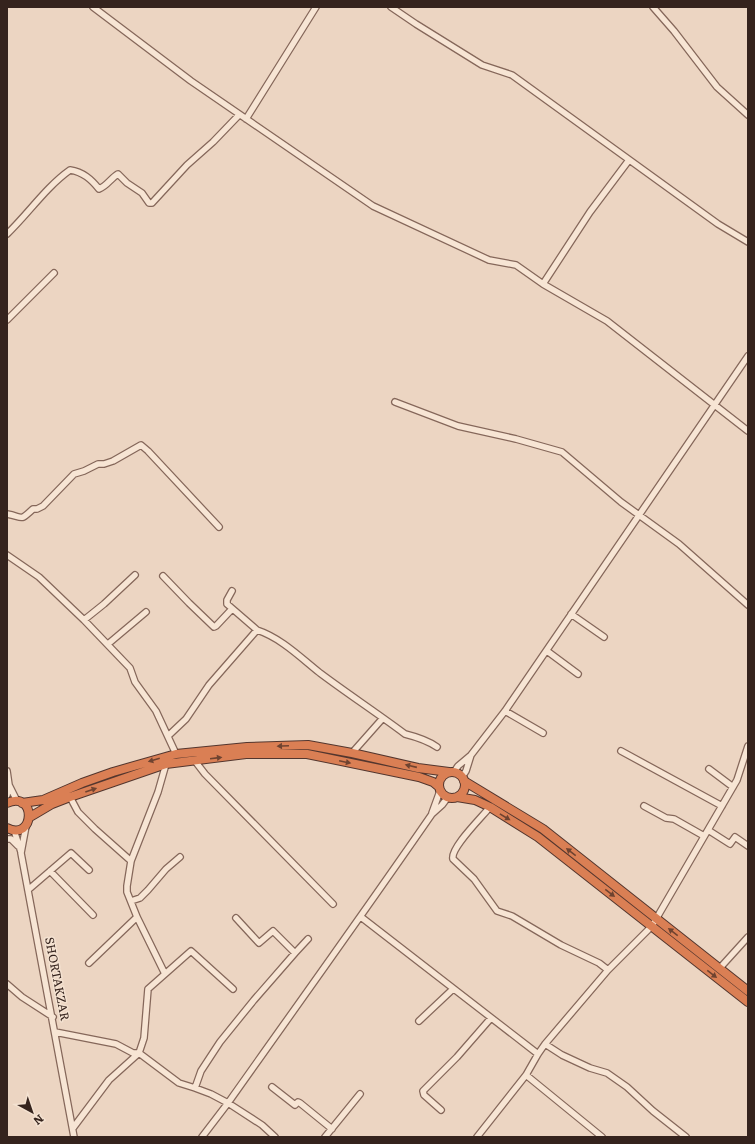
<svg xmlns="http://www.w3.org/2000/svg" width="755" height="1144" font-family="Literata,serif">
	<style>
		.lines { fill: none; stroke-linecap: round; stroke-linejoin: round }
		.minor-casing { stroke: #85675a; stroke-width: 8 }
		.highway-casing { stroke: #53362e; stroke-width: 10 }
		.minor { stroke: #f7e5d4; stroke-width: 5.5 }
		.highway { stroke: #da7f54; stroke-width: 8 }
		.oneway { fill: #6f4330 }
		.labels { text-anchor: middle; stroke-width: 3; stroke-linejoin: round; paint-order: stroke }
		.street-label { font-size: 12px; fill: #35231d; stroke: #f4e2d1 }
	</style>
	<rect width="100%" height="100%" fill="#ecd5c2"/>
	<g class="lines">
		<!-- minor casing -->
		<g class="minor-casing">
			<path id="minor" d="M93 7 191 81 373 206 489 260 516 265 543 284 607 321 748 431
				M391 7 416 24 482 65 512 75 718 224 748 242
				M653 7 674 31 717 87 748 115
				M246 119 316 7
				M7 234C28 214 46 187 70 170 83 172 91 179 99 189 107 186 111 178 118 174L127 183 142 193 149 203H152L187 165 213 142 239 115
				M543 284 590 212 629 160
				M7 320 54 273
				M395 402 458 426 516 439 562 452 621 502 679 544 748 605
				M7 514C24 517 19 522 33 509H37L43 506 74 474 84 471 98 464H104L113 461 141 445 148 451 219 527
				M7 555 39 577 84 620 130 668 135 682 156 711 176 754
				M163 576 189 603 214 627 216 626 232 609
				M232 591 227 600V604L257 630
				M571 614 604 637
				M84 620 104 604 135 575
				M108 644 146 612
				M547 651 578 674
				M505 711 543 733
				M168 736 186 719 209 685 257 630C281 638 300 657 320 673 348 694 377 713 405 734 417 737 427 740 437 747
				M621 751 722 806
				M352 753 383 718
				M195 761 205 774 333 904
				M709 769 733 787
				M7 771 9 785 7 795
				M454 772 458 766 471 755 505 711 748 356
				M462 777 466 771 471 755
				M9 785 17 801
				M70 797 78 812 95 829 131 861
				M644 806 666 818 674 819 704 836
				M490 807C482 817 450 848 453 859L474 879 497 911 512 916 561 945 599 963 608 970
				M432 813 440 791
				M26 826 21 853 74 1137
				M14 830 21 852
				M708 830 730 844 735 837 748 846
				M7 839H11L18 846
				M50 871 93 915
				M28 890 71 853 89 870
				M131 901 140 898 148 890 166 869 180 857
				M361 917 538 1054
				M295 953 308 939
				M89 963 137 917
				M719 969 748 937
				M165 974 191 951 233 989
				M7 984 22 997 53 1017
				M419 1021 453 989
				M55 1032 116 1044 133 1053H139L179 1083 195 1088 211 1094 228 1103C296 1007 365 911 432 814L442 805 448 797
				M545 1044 562 1055 590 1068 607 1073 627 1087 653 1111 686 1137
				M526 1075 602 1137
				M272 1087 295 1105 298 1102 300 1103 332 1129
				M195 1088 201 1071 220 1042 254 1000 295 953 273 931 259 943 236 918
				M441 1110 424 1095 423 1091 457 1057 491 1018
				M73 1128 109 1080 139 1053 144 1038 148 989 165 974 137 917 127 892V886L131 861 158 792 166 764
				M202 1137 228 1103 262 1125 275 1137
				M325 1137 360 1094
				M477 1137 526 1075 538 1054 545 1044 608 970 652 926 737 780 748 746"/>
		</g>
		<!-- highway casing -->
		<g class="highway-casing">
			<path id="highway" d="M439 785a13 13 0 1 1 26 0a13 13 0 1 1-26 0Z
				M464 781 543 829 748 991
				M457 797 475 800 490 807 538 837 748 1002
				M7 803C37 790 35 842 7 828
				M22 803 43 800 82 783 113 772 176 754 247 747 308 745 352 753 418 768 449 772
				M30 817 52 804 70 797 166 764 246 754H307L419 777 433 782 439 787"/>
		</g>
		<!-- minor -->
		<use href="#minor" class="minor"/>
		<!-- highway -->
		<use href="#highway" class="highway"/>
	</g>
	<!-- one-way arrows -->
	<defs><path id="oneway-solid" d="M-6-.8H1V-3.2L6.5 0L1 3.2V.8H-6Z"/></defs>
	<g class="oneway">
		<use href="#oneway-solid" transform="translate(283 746) rotate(178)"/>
		<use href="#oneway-solid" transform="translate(216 758) rotate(-7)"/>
		<use href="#oneway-solid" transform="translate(154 760) rotate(164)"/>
		<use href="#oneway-solid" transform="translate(345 762) rotate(12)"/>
		<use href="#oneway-solid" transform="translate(411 766) rotate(-167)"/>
		<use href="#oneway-solid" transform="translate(91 790) rotate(-19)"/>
		<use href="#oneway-solid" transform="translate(505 817) rotate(31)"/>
		<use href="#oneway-solid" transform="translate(571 852) rotate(-142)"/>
		<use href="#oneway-solid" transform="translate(610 893) rotate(38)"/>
		<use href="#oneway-solid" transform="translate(673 932) rotate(-142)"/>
		<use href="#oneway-solid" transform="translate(712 974) rotate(38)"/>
	</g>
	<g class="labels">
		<!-- street labels -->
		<g class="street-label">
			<text transform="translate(57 979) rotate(79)" y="4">SHORTAKZAR</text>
		</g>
	</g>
	<!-- border -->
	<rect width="755" height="1144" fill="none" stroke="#35231d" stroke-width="16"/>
	<!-- north arrow -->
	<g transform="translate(32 1112) rotate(140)" stroke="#f4e2d1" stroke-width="3" paint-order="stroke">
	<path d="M0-3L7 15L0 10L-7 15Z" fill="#35231d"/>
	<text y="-6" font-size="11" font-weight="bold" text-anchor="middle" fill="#35231d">N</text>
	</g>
</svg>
